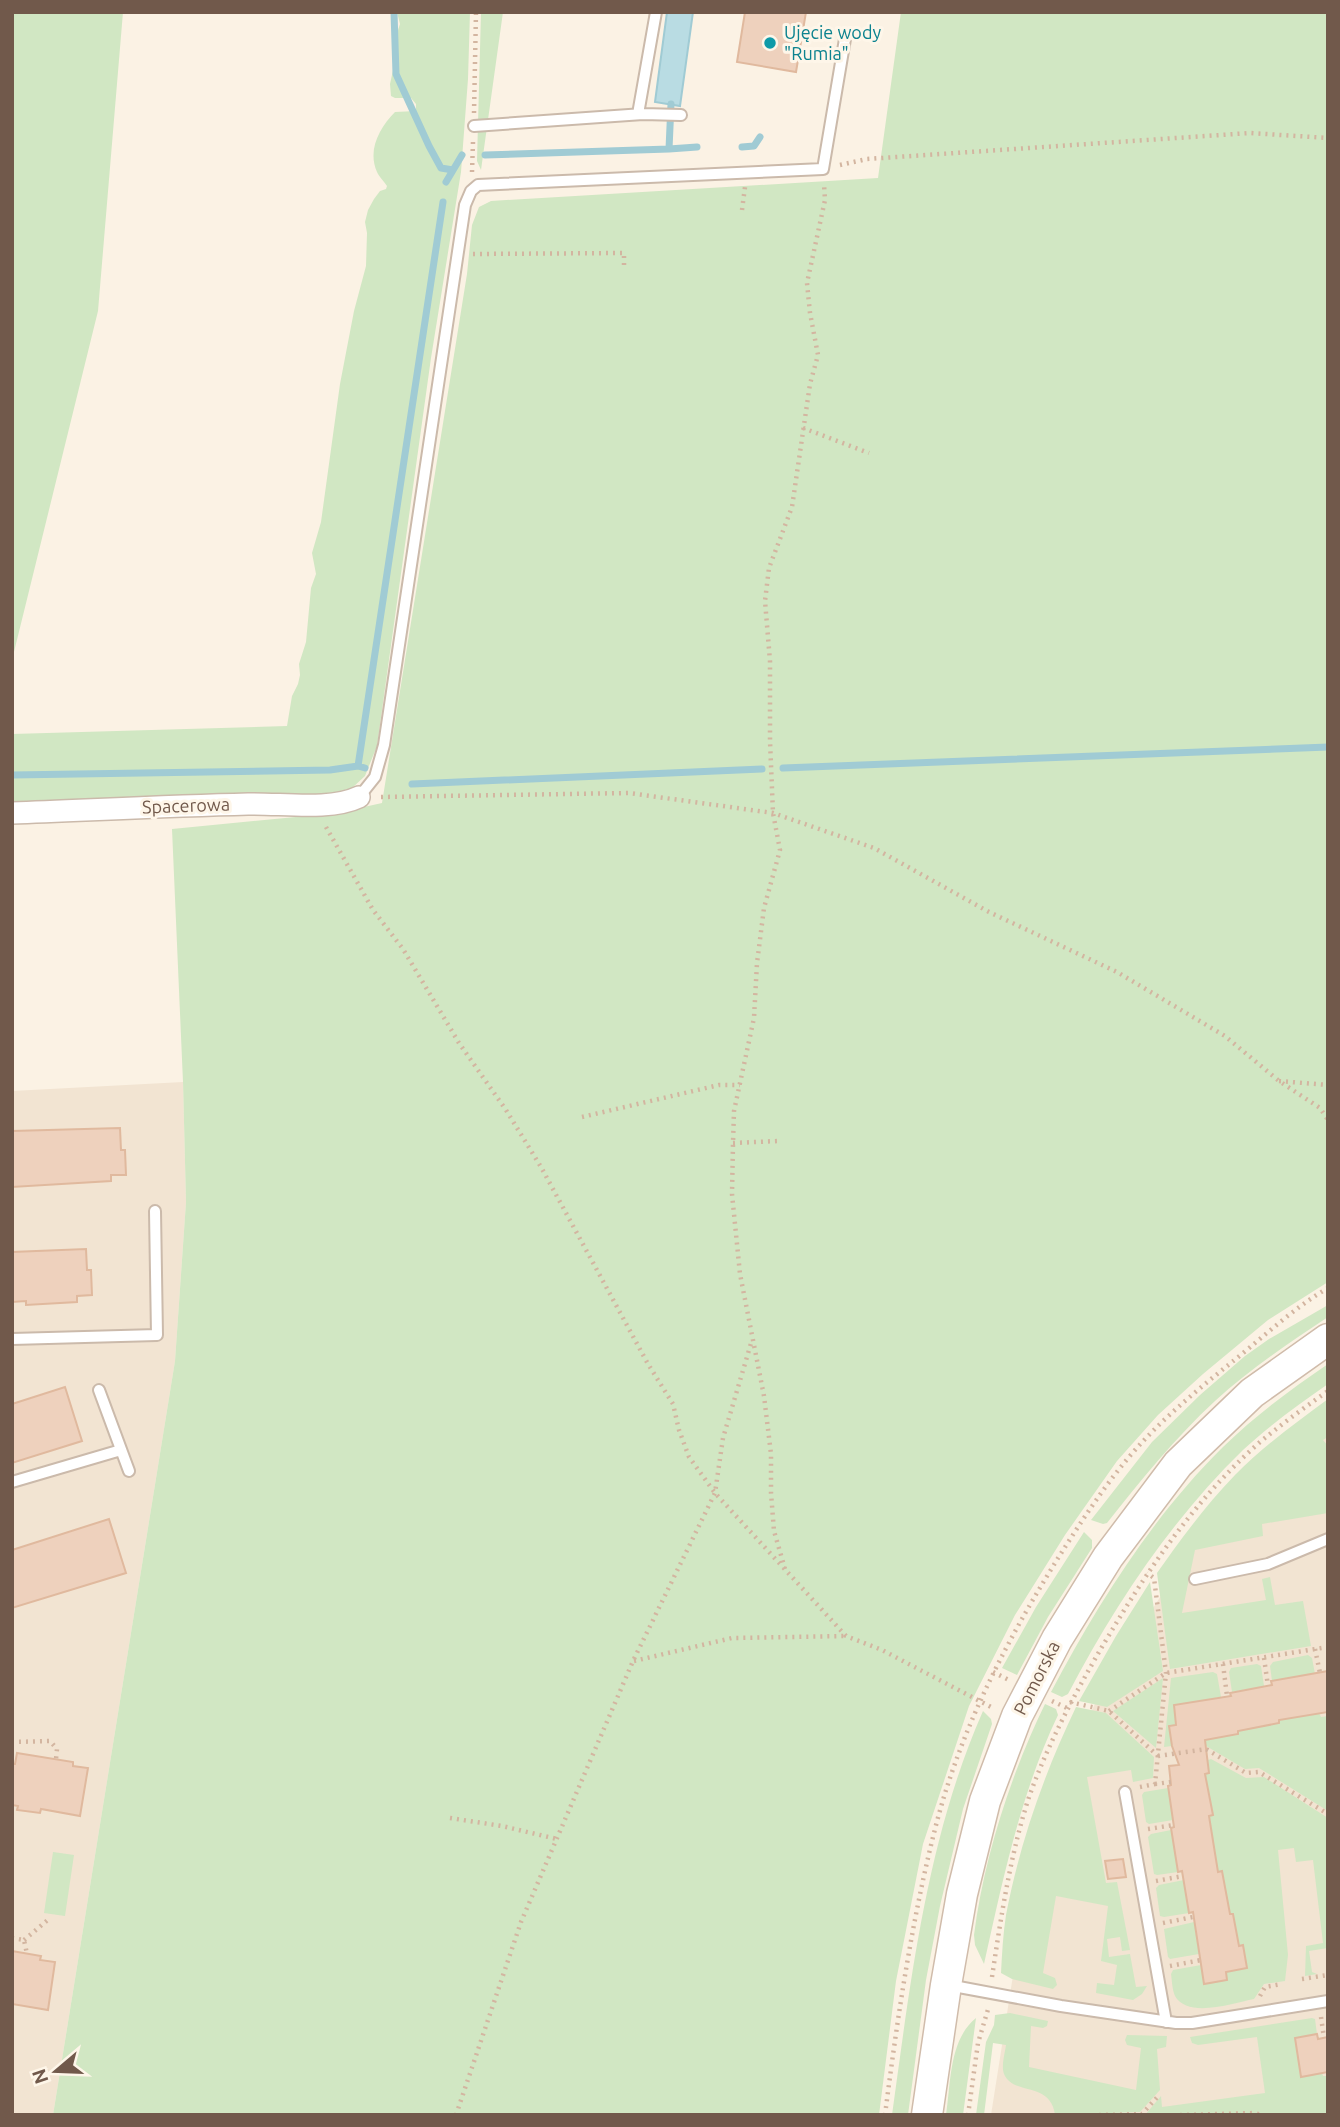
<svg xmlns="http://www.w3.org/2000/svg" width="1340" height="2127" font-family="Ubuntu,sans-serif">
	<style>
		.residential { fill: #f2e4d2 }
		.green { fill: #d1e7c3 }
		.water { fill: #b9dce3; stroke: #a0cbd4; stroke-width: 2 }
		.lines { fill: none; stroke-linecap: round; stroke-linejoin: round }
		.stream { stroke: #a0cbd4; stroke-width: 7 }
		.building { fill: #eed1bd; stroke: #e0b99e; stroke-width: 2 }
		.lane-casing { stroke: #cbbaab; stroke-width: 14 }
		.street-casing { stroke: #cbbaab; stroke-width: 24 }
		.secondary-casing { stroke: #d0bcab; stroke-width: 33 }
		.path { stroke: #d3b5a0; stroke-width: 4.5; stroke-dasharray: 2 5; stroke-linecap: butt }
		.lane { stroke: #fff; stroke-width: 10 }
		.street { stroke: #fff; stroke-width: 21 }
		.secondary { stroke: #fff; stroke-width: 30 }
		.culture-dot { fill: #0f9aa8; stroke: #fef6e9; stroke-width: 2.5 }
		.labels { text-anchor: middle; stroke-width: 6; stroke-linejoin: round; paint-order: stroke }
		.culture-label { font-size: 18px; fill: #0d838f; stroke: #fef6e9; text-anchor: start }
		.street-label { font-size: 18px; fill: #71594b; stroke: #fef6e9 }
	</style>
	<rect width="100%" height="100%" fill="#fbf2e4"/>
	<!-- residential -->
	<path class="residential" d="M183 1082 186 1202 175 1361 53 2115H12V1091Z
		M1328 1411V2115H991L1026 1893 1068 1760 1104 1685 1185 1558Z"/>
	<!-- green -->
	<path class="green" d="M12 12H123L98 311 12 660Z
		M397 12H470L468 79 461 172 431 358 377 746 365 776 352 788 330 794 282 798 12 804V734L287 726 292 696 298 684 300 675 299 664 306 642 311 588 316 574 312 553 321 522 340 384 354 311 366 266 367 233 365 222 368 210 374 199 380 191 386 189 387 186C384 181 379 177 377 172 367 150 380 127 395 112L416 111V104L411 98H395L391 96 390 84 394 66V42L400 24Z
		M481 12H503L481 170 477 161Z
		M901 12H1328V1282L1268 1320 1203 1374 1158 1415 1117 1461 1065 1535 1015 1615 969 1706 923 1844 896 1981 879 2115H53L175 1361 186 1202 183 1082 172 829 337 813 382 803 467 274 472 225 479 207 491 201 878 178Z
		M1328 1305V1317C1289 1343 1250 1369 1215 1401 1175 1438 1141 1480 1107 1523L1103 1524 1091 1520 1152 1442 1200 1395 1245 1356 1269 1339Z
		M1328 1364V1384C1299 1404 1269 1426 1243 1450 1171 1520 1114 1606 1068 1694L1062 1697 1051 1692C1097 1605 1152 1517 1223 1447 1255 1416 1291 1389 1328 1364Z
		M1328 1399V1437L1323 1440 1328 1446V1513L1262 1524 1263 1536 1195 1550 1182 1613 1266 1600 1262 1579 1270 1577 1275 1605 1303 1601 1311 1646 1170 1669 1157 1573C1181 1539 1206 1505 1235 1475 1263 1446 1296 1423 1328 1399Z
		M1084 1532 1092 1540V1548L1048 1617 1017 1675 1002 1668 1036 1607Z
		M1150 1582 1163 1671 1107 1707 1079 1701 1116 1636Z
		M1308 1655 1312 1658 1315 1674 1272 1681 1270 1666 1273 1662Z
		M1257 1664 1261 1666 1264 1686 1232 1692 1229 1672 1231 1668Z
		M1213 1672 1217 1674 1221 1697 1174 1705 1176 1725 1169 1726 1172 1746 1164 1747 1171 1678Z
		M1163 1678 1156 1748 1113 1711Z
		M1045 1704 1056 1709 1058 1715C1020 1795 1003 1879 984 1964L975 1945 974 1935C984 1857 1011 1774 1045 1704Z
		M1076 1707 1106 1713 1154 1757 1153 1778 1133 1782 1131 1770 1087 1777 1106 1883 1117 1882 1130 1950 1122 1951 1120 1937 1107 1939 1109 1957 1130 1954 1136 1987 1147 1986 1142 1994 1133 2000 1096 1993 1097 1983 1114 1985 1117 1965 1101 1961 1108 1906 1056 1896 1043 1973 1055 1978 1057 1985 1053 1989 1012 1979 1001 1973C1002 1954 1003 1934 1006 1915 1020 1842 1044 1774 1076 1707Z
		M983 1711 991 1719 992 1724 963 1809 940 1906 926 1980 908 2115H892C911 1978 927 1838 983 1711Z
		M1319 1713 1321 1717 1328 1716V1811L1259 1768 1245 1769 1201 1743 1200 1738 1238 1735V1731L1278 1723 1279 1720Z
		M1211 1759 1246 1778 1264 1777 1328 1818V1948L1309 1951 1312 1972 1317 1974 1305 1976 1306 1946 1323 1943 1313 1860 1296 1862 1294 1848 1278 1850 1288 1955 1285 1981 1264 1984 1254 1999C1233 2003 1188 2019 1175 1996 1172 1989 1172 1980 1171 1974L1173 1970 1201 1965 1227 1980 1226 1972 1247 1968 1243 1946H1239L1233 1914H1230L1218 1872 1209 1816 1213 1814 1205 1774 1209 1773 1208 1760Z
		M1168 1788 1173 1820 1149 1824 1146 1822 1142 1795 1144 1792Z
		M1171 1830 1178 1872 1157 1875 1154 1874 1148 1837 1151 1834Z
		M53 1852 74 1855 65 1916 44 1913Z
		M1184 1880 1189 1913 1164 1917 1160 1916 1156 1888 1159 1885Z
		M1194 1922 1199 1954 1170 1959 1168 1957 1164 1929Z
		M1010 2013 1048 2021 1047 2026 1043 2028 1031 2026 1029 2067 1136 2090 1141 2048 1127 2045 1125 2040 1127 2035 1167 2036 1166 2047 1157 2049 1160 2090 1140 2112 1055 2115C1051 2081 1013 2096 1004 2074 1001 2066 1005 2053 1006 2045L993 2043 984 2115H976L986 2042 994 2025 995 2015Z
		M976 2018 963 2115H946C951 2082 949 2040 976 2018Z
		M1312 2018 1315 2019 1317 2034 1301 2077 1322 2073 1323 2076H1328V2115H1145L1161 2096 1162 2107 1265 2093 1257 2037 1198 2045 1192 2043 1190 2037Z"/>
	<!-- water -->
	<path class="water" d="M667 12H693L680 106 655 102Z"/>
	<g class="lines">
		<!-- stream -->
		<path class="stream" d="M394 12 396 74 429 146 441 168 453 170
			M742 147 754 146 760 137
			M669 149 697 147
			M485 155 669 149 671 104
			M446 182 462 155
			M358 766 443 202
			M783 768 1328 747
			M12 775 330 770 358 766 365 768
			M412 784 762 769"/>
	</g>
	<!-- building -->
	<path class="building" d="M745 12H806L796 72 737 62Z
		M120 1128 121 1150H125L126 1175H111V1181L12 1187V1131Z
		M86 1249 87 1270H91L92 1295 77 1296V1302L26 1305V1301L12 1302V1252Z
		M65 1387 82 1441 12 1463V1404Z
		M109 1519 126 1573 12 1608V1550Z
		M1328 1671V1712L1279 1720V1723L1238 1731V1734L1205 1740 1209 1773 1205 1774 1213 1815 1209 1816 1218 1872 1222 1871 1230 1914H1233L1239 1946 1243 1945 1247 1968 1226 1972 1227 1980 1204 1984 1193 1912 1189 1913 1182 1871 1178 1872 1171 1828 1174 1827 1168 1786 1171 1785 1169 1766 1179 1765 1172 1746 1169 1726 1176 1725 1174 1705 1231 1696 1230 1693 1272 1685 1271 1681Z
		M17 1753 73 1762V1766L88 1768 80 1816 41 1809 40 1813 17 1810 18 1806 12 1805V1764H15Z
		M1123 1859 1126 1877 1108 1879 1105 1861Z
		M12 1951 41 1956 40 1960 55 1962 48 2010 12 2004Z
		M1317 2034 1318 2039 1328 2037V2072L1301 2077 1295 2038Z"/>
	<g class="lines">
		<!-- lane casing -->
		<g class="lane-casing">
			<path id="lane" d="M638 114 656 12
				M474 126 643 114 681 115
				M359 797 375 777 384 745 465 205 471 191 478 185 823 169 845 39
				M12 1339 157 1335 155 1211
				M99 1390 129 1471
				M12 1482 121 1450
				M1195 1579 1268 1564 1328 1539
				M1125 1792 1166 2022
				M948 1985 1061 2006 1176 2023H1192L1328 2001"/>
		</g>
		<!-- street casing -->
		<g class="street-casing">
			<path id="street" d="M12 813C91 810 169 806 248 804 281 803 330 811 359 797"/>
		</g>
		<!-- secondary casing -->
		<g class="secondary-casing">
			<path id="secondary" d="M927 2115 946 1985 962 1894 985 1801 1017 1716 1057 1639 1108 1557 1178 1464 1252 1393 1328 1339"/>
		</g>
		<!-- path -->
		<path class="path" d="M474 113 476 12
			M840 165 867 159 1250 133 1328 138
			M472 172 473 142
			M742 210 745 187
			M473 254 624 253V270
			M803 428 869 453
			M381 797 629 793 773 813 874 848 989 912 1117 972 1225 1036 1279 1081 1320 1108 1328 1120
			M326 827 373 910 403 949 459 1043 506 1110 541 1167 648 1364 673 1404 679 1430 689 1457 715 1493 846 1636 882 1650 993 1708
			M1279 1081 1328 1085
			M582 1117 719 1085H740
			M733 1143 778 1141
			M785 1569 774 1531 771 1493V1454L764 1396 740 1274 732 1194 733 1143 734 1111 754 1018 757 963 764 908 780 850 773 813 770 741V661L765 601 769 568 792 507 810 384 818 355 810 313 807 283 825 200 824 184
			M1315 1649 1320 1673
			M1264 1658 1268 1686
			M634 1661 732 1638 846 1636
			M1223 1664 1227 1696
			M993 1672 1009 1680
			M1052 1701 1067 1708
			M1070 1702 1109 1711 1158 1756
			M1109 1711 1166 1673 1328 1647
			M12 1742 50 1741 57 1749 56 1759
			M1158 1756 1206 1749 1246 1773 1259 1772 1328 1814
			M1155 1784 1171 1782
			M1140 1787 1155 1784 1166 1673 1154 1578 1147 1573
			M450 1818 502 1826 557 1839
			M1148 1829 1174 1825
			M1156 1881 1183 1876
			M1163 1923 1193 1917
			M12 1938 24 1940 27 1954
			M24 1940 50 1918
			M1170 1966 1201 1960
			M992 1977C1001 1917 1010 1857 1028 1800 1046 1748 1072 1699 1099 1652 1144 1575 1193 1501 1260 1442 1282 1424 1305 1407 1328 1391
			M1302 1979 1328 1975
			M1260 1996 1265 1987 1282 1984
			M1321 2017 1324 2038
			M456 2115 521 1922 633 1661 715 1493 723 1438 752 1340
			M885 2115C897 2021 911 1925 934 1833 959 1732 1005 1643 1060 1555 1086 1514 1114 1471 1148 1436 1172 1411 1200 1388 1227 1366 1259 1341 1293 1308 1328 1288
			M968 2115 978 2043 989 2006
			M1099 2115 1142 2114 1160 2094
			M1180 2115 1255 2113 1262 2115"/>
		<!-- lane -->
		<use href="#lane" class="lane"/>
		<!-- street -->
		<use href="#street" class="street"/>
		<!-- secondary -->
		<use href="#secondary" class="secondary"/>
	</g>
	<!-- markers -->
	<circle class="culture-dot" cx="770" cy="43" r="7"/>
	<g class="labels">
		<!-- culture labels -->
		<g class="culture-label">
			<text x="784" y="39">Ujęcie wody<tspan x="784" dy="21">"Rumia"</tspan></text>
		</g>
		<!-- street labels -->
		<g class="street-label">
			<text transform="translate(186 806) rotate(-2)" y="6">Spacerowa</text>
			<text transform="translate(1037 1678) rotate(-63)" y="6">Pomorska</text>
		</g>
	</g>
	<!-- border -->
	<rect width="1340" height="2127" fill="none" stroke="#71594b" stroke-width="28"/>
	<!-- north arrow -->
	<g transform="translate(56 2071) rotate(251)" stroke="#fef6e9" stroke-width="5" paint-order="stroke">
	<path d="M0-5L12 26L0 18L-12 26Z" fill="#71594b"/>
	<text y="-10" font-size="19" font-weight="bold" text-anchor="middle" fill="#71594b">N</text>
	</g>
</svg>
